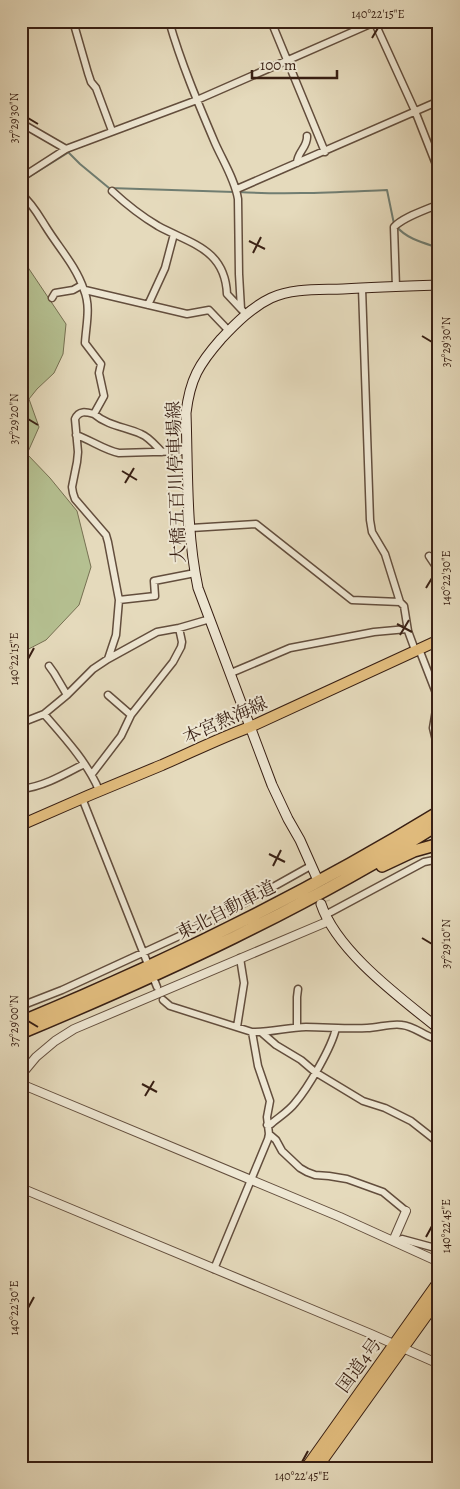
<svg xmlns="http://www.w3.org/2000/svg" width="460" height="1489" font-family="Alegreya,'Noto Serif JP',serif">
	<style>
		.green { fill: #b5c091; stroke: #767052 }
		.lines { fill: none; stroke-linecap: round; stroke-linejoin: round }
		.stream { stroke: #707d71; stroke-width: 2 }
		.secondary-tunnel { stroke: #c2b59a; stroke-width: 9; stroke-dasharray: 9 4.5; stroke-linecap: butt }
		.minor-casing { stroke: #634e3d; stroke-width: 9 }
		.tertiary-casing { stroke: #634e3d; stroke-width: 10 }
		.secondary-casing { stroke: #381f13; stroke-width: 11 }
		.primary-casing { stroke: #381f13; stroke-width: 12 }
		.trunk-casing { stroke: #381f13; stroke-width: 12 }
		.motorway-casing { stroke: #381f13; stroke-width: 14 }
		.minor { stroke: #eee7d3; stroke-width: 6 }
		.tertiary { stroke: #eee7d3; stroke-width: 8 }
		.secondary { stroke: #eee7d3; stroke-width: 9 }
		.primary { stroke: #e2bd7e; stroke-width: 10 }
		.trunk { stroke: #e2bd7e; stroke-width: 10 }
		.motorway { stroke: #e2bd7e; stroke-width: 11 }
		.ticks { fill: none; stroke: #381f13; stroke-width: 2 }
		.labels { text-anchor: middle; stroke-width: 4; stroke-linejoin: round; paint-order: stroke }
		.street-label { font-size: 18px; fill: #381f13; stroke: #eee7d3 }
		.neatline { fill: none; stroke: #381f13; stroke-width: 2 }
		.ticks-label { font-size: 12px; text-anchor: middle; fill: #381f13 }
	</style>
	<rect width="100%" height="100%" fill="#e5dabc"/>
	<filter id="stains"><feTurbulence type="fractalNoise" baseFrequency=".004" numOctaves="4"/><feColorMatrix values="0 0 0 0 .2 0 0 0 0 .09 0 0 0 0 .02 0 0 0 .5 -.17"/></filter>
	<radialGradient id="worn" r=".72"><stop offset=".6" stop-color="#630" stop-opacity="0"/><stop offset="1" stop-color="#630" stop-opacity=".3"/></radialGradient>
	<!-- green -->
	<path class="green" d="M21 257 66 324 63 354 54 373 37 389 29 399 39 427 27 454 50 478 77 511 91 567 79 605 46 640 21 653Z"/>
	<g class="lines">
		<!-- stream -->
		<path class="stream" d="M68 152 80 164 109 188 234 192
			M21 182 69 152
			M239 192C289 195 337 192 387 190L394 224
			M397 227C407 239 424 243 439 248"/>
		<!-- secondary-tunnel -->
		<path class="secondary-tunnel" d="M321 888 326 902"/>
		<!-- minor casing -->
		<g class="minor-casing">
			<path id="minor" d="M73 21 88 73 91 82 96 88 112 131
				M169 21C181 63 198 103 215 143 223 161 235 180 238 199L239 274 241 309 246 314
				M271 21 325 152
				M374 21 415 111 439 172
				M376 25 384 21
				M21 123 66 149
				M297 163C297 152 308 147 307 136
				M21 178 66 149 197 100 375 22
				M237 189 439 101
				M112 191C126 204 141 216 158 226 191 244 225 249 227 294L241 309
				M21 194C32 203 39 216 46 227 59 248 76 266 84 290 91 307 86 325 85 343L101 364 99 373 104 396 94 414C86 412 79 410 75 419L78 452 77 462 72 487 73 493 75 499 106 535 108 542 119 600 116 635 108 659 93 669 67 695 44 714 21 723
				M396 287 394 227C403 217 426 210 439 204
				M362 288 370 520 372 532 385 554 400 602 404 606 408 631 415 650
				M85 290 187 314 209 310 229 331
				M52 298 55 293 73 290 82 285
				M148 305 165 268 174 234
				M94 414C108 426 126 427 141 434 149 437 156 446 162 452
				M76 435C91 440 104 450 119 453L187 451
				M191 528 256 524 352 600 400 602
				M429 556 439 571
				M119 600 155 596 154 581 195 573
				M419 649 438 698 433 728 439 753
				M108 659 157 632 179 628 210 619
				M49 666 54 673 67 695
				M231 673 290 648 374 632 407 629
				M108 695 131 715
				M44 714C64 737 87 762 99 790
				M92 774 121 736 131 715 173 662 181 647 182 642 179 628
				M21 789C43 787 65 774 84 764
				M82 798 147 962
				M329 913 424 862 439 859
				M155 982 157 987
				M163 1000 170 1006 252 1032C270 1033 288 1027 306 1027 326 1027 347 1029 367 1028 378 1028 391 1023 402 1025 413 1026 422 1034 433 1038L439 1035
				M21 1006 62 990 214 920 307 868
				M237 1027 244 983 240 958
				M297 1027V997L298 989
				M261 1032 276 1045 301 1060 315 1072 363 1101 385 1108 411 1121 439 1143
				M267 1125 271 1124C279 1117 289 1111 295 1103 308 1088 332 1047 336 1028
				M269 1134 276 1140 282 1151 300 1168 307 1172 315 1175 329 1176 347 1179 383 1192 406 1211
				M396 1242 402 1239 439 1249
				M214 1269 268 1139 269 1134 267 1117 270 1101 258 1066 252 1032"/>
		</g>
		<!-- tertiary casing -->
		<g class="tertiary-casing">
			<path id="tertiary" d="M21 1075 36 1057 55 1041 74 1029 329 921
				M21 1084 340 1217 439 1262
				M21 1188 371 1334 439 1364
				M393 1241 406 1211"/>
		</g>
		<!-- secondary casing -->
		<g class="secondary-casing">
			<path id="secondary" d="M316 876 300 840 288 819 272 785 198 588C186 531 188 471 186 413 190 379 199 364 221 339 236 323 252 307 271 298 293 288 319 290 343 289 375 287 407 286 439 285
				M321 904C337 952 401 998 439 1029"/>
		</g>
		<!-- primary casing -->
		<g class="primary-casing">
			<path id="primary" d="M21 825C68 804 115 784 162 765 192 752 220 738 250 727L439 640"/>
		</g>
		<!-- trunk casing -->
		<g class="trunk-casing">
			<path id="trunk" d="M306 1468 439 1281
				M317 1468 439 1298"/>
		</g>
		<!-- motorway casing -->
		<g class="motorway-casing">
			<path id="motorway" d="M382 866 414 851 439 844
				M21 1022C166 962 305 894 439 812
				M21 1033C165 973 307 907 439 824"/>
		</g>
		<!-- minor -->
		<use href="#minor" class="minor"/>
		<!-- tertiary -->
		<use href="#tertiary" class="tertiary"/>
		<!-- secondary -->
		<use href="#secondary" class="secondary"/>
		<!-- primary -->
		<use href="#primary" class="primary"/>
		<!-- trunk -->
		<use href="#trunk" class="trunk"/>
		<!-- motorway -->
		<use href="#motorway" class="motorway"/>
	</g>
	<!-- ticks -->
	<path class="ticks" d="M372 38 378 28M28 118 38 124M249 241 265 249M253 253 261 237M422 336 432 342M28 419 38 425M122 471 137 480M125 483 134 468M426 588 432 578M397 624 412 632M400 635 409 620M28 659 34 648M269 854 285 862M273 866 281 850M422 938 432 944M28 1021 38 1027M142 1084 157 1092M145 1096 154 1081M426 1237 432 1226M28 1308 34 1297M302 1462 308 1451"/>
	<g class="labels">
		<!-- street labels -->
		<g class="street-label">
			<text transform="translate(176 482) rotate(-92)" y="6">大橋五百川停車場線</text>
			<text transform="translate(225 720) rotate(-24)" y="6">本宮熱海線</text>
			<text transform="translate(226 910) rotate(-27)" y="6">東北自動車道</text>
			<text transform="translate(359 1365) rotate(-54)" y="6">国道4号</text>
		</g>
	</g>
	<!-- margin -->
	<rect width="460" height="1489" fill="none" stroke="#e5dabc" stroke-width="55"/>
	<!-- scale -->
	<path d="M252 70v8h85v-8" fill="none" stroke="#381f13" stroke-width="2.5"/>
	<text x="260" y="70" font-size="15" fill="#381f13" stroke="#eee7d3" stroke-width="4" paint-order="stroke">100 m</text>
	<rect x="28" y="28" width="404" height="1434" class="neatline"/>
	<g class="ticks-label">
		<text x="378" y="18">140°22'15"E</text>
		<text transform="translate(14 118) rotate(-90)" y="4">37°29'30"N</text>
		<text transform="translate(446 342) rotate(-90)" y="4">37°29'30"N</text>
		<text transform="translate(14 419) rotate(-90)" y="4">37°29'20"N</text>
		<text transform="translate(446 578) rotate(-90)" y="4">140°22'30"E</text>
		<text transform="translate(14 659) rotate(-90)" y="4">140°22'15"E</text>
		<text transform="translate(446 944) rotate(-90)" y="4">37°29'10"N</text>
		<text transform="translate(14 1021) rotate(-90)" y="4">37°29'00"N</text>
		<text transform="translate(446 1226) rotate(-90)" y="4">140°22'45"E</text>
		<text transform="translate(14 1308) rotate(-90)" y="4">140°22'30"E</text>
		<text x="302" y="1480">140°22'45"E</text>
	</g>
	<rect width="100%" height="100%" filter="url(#stains)"/>
	<rect width="100%" height="100%" fill="url(#worn)"/>
</svg>
